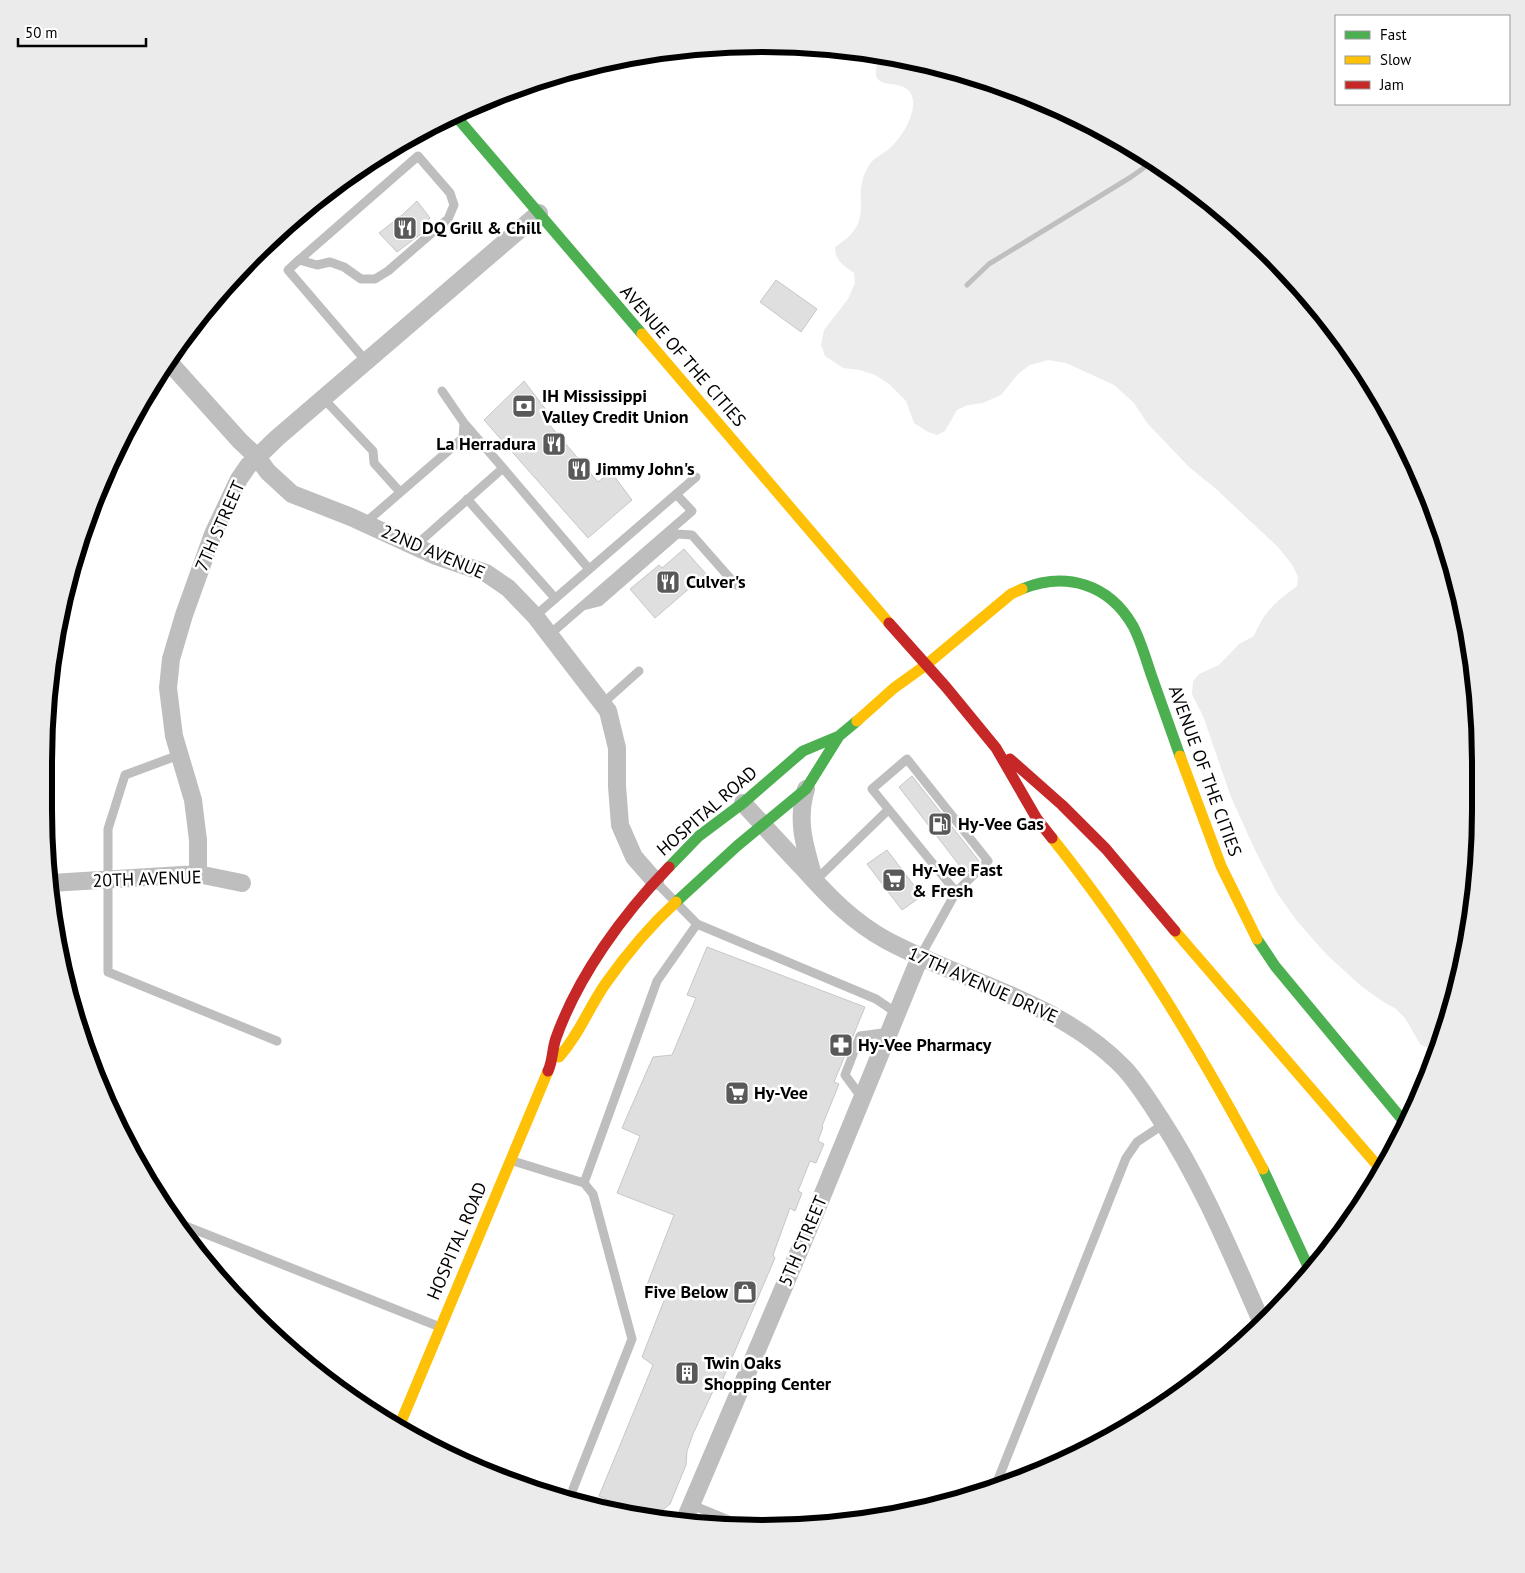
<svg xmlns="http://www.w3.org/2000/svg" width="1525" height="1573" font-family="'PT Sans',sans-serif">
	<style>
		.green { fill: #ececec }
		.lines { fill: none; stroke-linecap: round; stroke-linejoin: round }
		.stream { stroke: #bfbfbf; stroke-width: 5 }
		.building { fill: #dfdfdf; stroke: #c7c7c7 }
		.lane { stroke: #bebebe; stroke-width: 9 }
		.street { stroke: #bebebe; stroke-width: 18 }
		.fast { stroke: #4caf50; stroke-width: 11 }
		.slow { stroke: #ffc107; stroke-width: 11 }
		.jam { stroke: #c62828; stroke-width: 11 }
		.labels { text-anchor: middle; stroke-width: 5; stroke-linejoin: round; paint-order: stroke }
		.poi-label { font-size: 18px; font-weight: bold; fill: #000; stroke: #fff; text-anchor: start }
		.street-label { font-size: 18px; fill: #000; stroke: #fff }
		.rim { fill: none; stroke: #000; stroke-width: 6 }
	</style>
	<rect width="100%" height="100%" fill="#fff"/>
	<!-- green -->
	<path class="green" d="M880 56 993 82 1122 140 1236 222 1333 325 1407 444 1457 576 1480 715 1475 904 1443 1041 1439 1051 1432 1050 1420 1044 1405 1018 1396 1009 1382 1001 1361 986 1326 954 1297 921 1277 893 1255 850 1231 797 1203 716 1192 694 1193 681 1199 674 1219 665 1239 644 1254 636C1265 610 1275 603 1297 586L1298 577 1293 566 1278 547 1216 489 1189 467 1148 424 1133 402 1114 385 1066 363 1048 360 1030 365 1018 374 1001 395 983 403 968 405 957 410 945 431 937 435 928 432 914 423 906 401 889 384 875 375 860 370 843 368 825 356 821 345 824 330 848 299 855 283 854 273C843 265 835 261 835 247 879 219 849 200 868 167 873 157 883 155 891 147 902 137 915 115 913 100 908 70 862 101 880 56Z"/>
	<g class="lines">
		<!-- stream -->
		<path class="stream" d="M967 285 989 264 1131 177 1152 162"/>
	</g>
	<!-- building -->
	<path class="building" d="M417 201 430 218 422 225 426 230 397 252 379 233 402 215Z
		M776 280 817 309 801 332 760 302Z
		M524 381 553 419 548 423 598 482 611 472 632 500 588 538 484 420Z
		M684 549 706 574 655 618 630 589 659 565 662 568Z
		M912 776 979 861 966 874 899 787Z
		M887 850 922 896 902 910 867 864Z
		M707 947 865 1007 834 1082 839 1084 822 1126 823 1127 818 1141 824 1144 816 1163 810 1161 798 1191 802 1193 795 1211 790 1208 773 1255 775 1258 722 1381 713 1391 693 1434 687 1451 686 1465 670 1504 652 1519 599 1496 653 1365 642 1357 667 1293 647 1285 674 1215 617 1193 640 1136 622 1128 653 1057 672 1055 696 998 687 995Z"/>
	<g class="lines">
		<!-- lane -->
		<path class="lane" d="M299 260 317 265 330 262 344 267 361 279H375L388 271 448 219 454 205 450 193 418 156 299 260 288 270 366 361
			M442 391 464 423 503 468
			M323 398 373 451 374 463 400 492
			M467 499 555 598
			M365 523 463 438 464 423
			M415 546 503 468 589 569
			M583 606 599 602 677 534 692 535 736 585
			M535 616 696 477
			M549 635 692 511 676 494
			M602 704 639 671
			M179 755 125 775 108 829V972L277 1041
			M815 881 888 810
			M656 882 697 924 876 999 898 1014
			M920 957 956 892 988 861 907 759 872 789 956 892
			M862 1098 845 1075 860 1036 890 1032
			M513 1161 584 1183 593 1194 632 1339 573 1489
			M584 1183 657 981 697 924
			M178 1223 440 1327
			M995 1487 1126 1158 1137 1142 1164 1124
			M692 1505 743 1526"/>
		<!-- street -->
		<path class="street" d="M169 362 240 441 257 457 268 472 292 494 351 517 436 556 486 573 508 588 535 616 608 711 617 748V786L620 825 634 857 655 881
			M806 789C796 821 805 847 814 878
			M743 803C763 825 783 847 803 868 828 896 853 922 886 940 966 983 1059 1001 1124 1068 1138 1083 1149 1101 1160 1118 1202 1182 1231 1253 1262 1323
			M198 874V840L193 800 174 736 168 688 171 659 184 615 213 534 239 479 248 466 277 438 539 213
			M51 883 198 874 242 883
			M683 1524 811 1223 920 957"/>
		<!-- fast -->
		<path class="fast" d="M454 114 642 334
			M1022 589C1066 571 1109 584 1133 626 1141 641 1146 660 1152 677 1161 703 1171 730 1180 756
			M669 867 699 836 743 803 803 751 839 736 857 721
			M676 902 737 846 806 789 839 736
			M1257 939 1275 966 1406 1124
			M1263 1169 1311 1273"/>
		<!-- slow -->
		<path class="slow" d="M642 334 889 623
			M857 721 894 688 926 665 1011 594 1022 589
			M1180 756 1221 866 1257 939
			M1052 838C1134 940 1201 1053 1263 1169
			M1175 931 1383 1172
			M559 1057C579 1035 589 1007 606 983 625 956 652 924 676 902
			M398 1429 548 1071"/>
		<!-- jam -->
		<path class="jam" d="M889 623 946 687 996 748 1037 819 1052 838
			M1010 759 1062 805 1106 849 1175 931
			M548 1071C553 1061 552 1049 556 1038 578 976 623 914 669 867"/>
	</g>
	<!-- icons -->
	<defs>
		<g id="restaurant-square" transform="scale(1.25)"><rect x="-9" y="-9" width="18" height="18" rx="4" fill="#595959" stroke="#fff"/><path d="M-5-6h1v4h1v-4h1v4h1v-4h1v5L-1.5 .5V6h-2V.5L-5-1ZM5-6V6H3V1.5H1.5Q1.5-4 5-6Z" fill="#fff"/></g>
		<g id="bank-square" transform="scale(1.25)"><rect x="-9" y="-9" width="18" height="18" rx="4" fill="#595959" stroke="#fff"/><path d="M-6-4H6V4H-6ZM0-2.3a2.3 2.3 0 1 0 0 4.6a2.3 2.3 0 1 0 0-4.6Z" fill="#fff"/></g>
		<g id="fuel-square" transform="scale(1.25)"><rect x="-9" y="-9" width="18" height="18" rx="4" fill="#595959" stroke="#fff"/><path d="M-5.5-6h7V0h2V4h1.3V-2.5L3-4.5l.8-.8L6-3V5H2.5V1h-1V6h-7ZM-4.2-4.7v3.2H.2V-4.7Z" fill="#fff"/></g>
		<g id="supermarket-square" transform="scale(1.25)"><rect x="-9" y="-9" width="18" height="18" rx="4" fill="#595959" stroke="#fff"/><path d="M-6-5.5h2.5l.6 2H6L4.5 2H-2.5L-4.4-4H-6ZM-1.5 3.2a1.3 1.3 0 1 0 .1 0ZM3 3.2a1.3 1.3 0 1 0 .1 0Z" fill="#fff"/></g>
		<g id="pharmacy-square" transform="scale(1.25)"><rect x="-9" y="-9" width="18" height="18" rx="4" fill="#595959" stroke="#fff"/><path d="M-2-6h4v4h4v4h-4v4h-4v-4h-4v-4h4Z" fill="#fff"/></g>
		<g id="shop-square" transform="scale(1.25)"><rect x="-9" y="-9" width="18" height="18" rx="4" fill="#595959" stroke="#fff"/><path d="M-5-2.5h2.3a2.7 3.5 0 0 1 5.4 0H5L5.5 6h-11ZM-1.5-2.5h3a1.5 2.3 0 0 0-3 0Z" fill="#fff"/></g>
		<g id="building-square" transform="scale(1.25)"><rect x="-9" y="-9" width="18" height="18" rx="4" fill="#595959" stroke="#fff"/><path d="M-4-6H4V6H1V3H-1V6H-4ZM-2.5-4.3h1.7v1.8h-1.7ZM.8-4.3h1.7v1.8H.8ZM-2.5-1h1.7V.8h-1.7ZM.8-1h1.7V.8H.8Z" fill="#fff"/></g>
	</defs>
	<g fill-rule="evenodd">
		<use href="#restaurant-square" x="405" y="228"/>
		<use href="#bank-square" x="524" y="406"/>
		<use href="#restaurant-square" x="554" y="444"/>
		<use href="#restaurant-square" x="579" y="469"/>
		<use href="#restaurant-square" x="668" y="582"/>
		<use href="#fuel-square" x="940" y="824"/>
		<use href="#supermarket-square" x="894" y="880"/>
		<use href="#pharmacy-square" x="841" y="1045"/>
		<use href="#supermarket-square" x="737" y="1093"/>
		<use href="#shop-square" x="745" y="1292"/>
		<use href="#building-square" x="687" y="1373"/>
	</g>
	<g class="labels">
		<!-- poi labels -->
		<g class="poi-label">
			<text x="422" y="234">DQ Grill &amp; Chill</text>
			<text x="542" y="402">IH Mississippi<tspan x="542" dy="21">Valley Credit Union</tspan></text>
			<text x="536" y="450" text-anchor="end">La Herradura</text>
			<text x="596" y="475">Jimmy John's</text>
			<text x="686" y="588">Culver's</text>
			<text x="958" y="830">Hy-Vee Gas</text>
			<text x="912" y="876">Hy-Vee Fast<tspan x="912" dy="21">&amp; Fresh</tspan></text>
			<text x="858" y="1051">Hy-Vee Pharmacy</text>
			<text x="754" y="1099">Hy-Vee</text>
			<text x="728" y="1298" text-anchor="end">Five Below</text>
			<text x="704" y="1369">Twin Oaks<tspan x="704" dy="21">Shopping Center</tspan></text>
		</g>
		<!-- street labels -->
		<g class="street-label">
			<text transform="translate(683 356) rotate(49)" y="6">AVENUE OF THE CITIES</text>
			<text transform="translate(220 526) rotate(-66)" y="6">7TH STREET</text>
			<text transform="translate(433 552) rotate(23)" y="6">22ND AVENUE</text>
			<text transform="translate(1205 771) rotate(70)" y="6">AVENUE OF THE CITIES</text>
			<text transform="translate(707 811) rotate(-41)" y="6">HOSPITAL ROAD</text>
			<text transform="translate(147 879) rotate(-2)" y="6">20TH AVENUE</text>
			<text transform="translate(983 985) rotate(24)" y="6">17TH AVENUE DRIVE</text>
			<text transform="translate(457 1241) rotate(-67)" y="6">HOSPITAL ROAD</text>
			<text transform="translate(803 1241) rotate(-67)" y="6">5TH STREET</text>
		</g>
	</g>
	<!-- crop -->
	<path d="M0 0H1525V1573H0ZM762 52H762A710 710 0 0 1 1472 762V810A710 710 0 0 1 762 1520H762A710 710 0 0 1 52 810V762A710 710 0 0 1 762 52Z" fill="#ebebeb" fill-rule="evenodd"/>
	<path class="rim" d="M762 52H762A710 710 0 0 1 1472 762V810A710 710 0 0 1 762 1520H762A710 710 0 0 1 52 810V762A710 710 0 0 1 762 52Z"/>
	<!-- legend -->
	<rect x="1335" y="15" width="175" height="90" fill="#ffffff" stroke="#999999"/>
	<rect x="1345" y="31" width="25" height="8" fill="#4caf50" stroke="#999999"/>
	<text x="1380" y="40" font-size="15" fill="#000000">Fast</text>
	<rect x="1345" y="56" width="25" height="8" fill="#ffc107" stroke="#999999"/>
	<text x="1380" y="65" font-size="15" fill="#000000">Slow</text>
	<rect x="1345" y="81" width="25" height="8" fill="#c62828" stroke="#999999"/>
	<text x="1380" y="90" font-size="15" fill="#000000">Jam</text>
	<!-- scale -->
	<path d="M18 38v8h128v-8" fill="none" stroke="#000000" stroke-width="2.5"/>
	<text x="25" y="38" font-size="15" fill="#000000" stroke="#ffffff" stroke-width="4" paint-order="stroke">50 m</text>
</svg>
